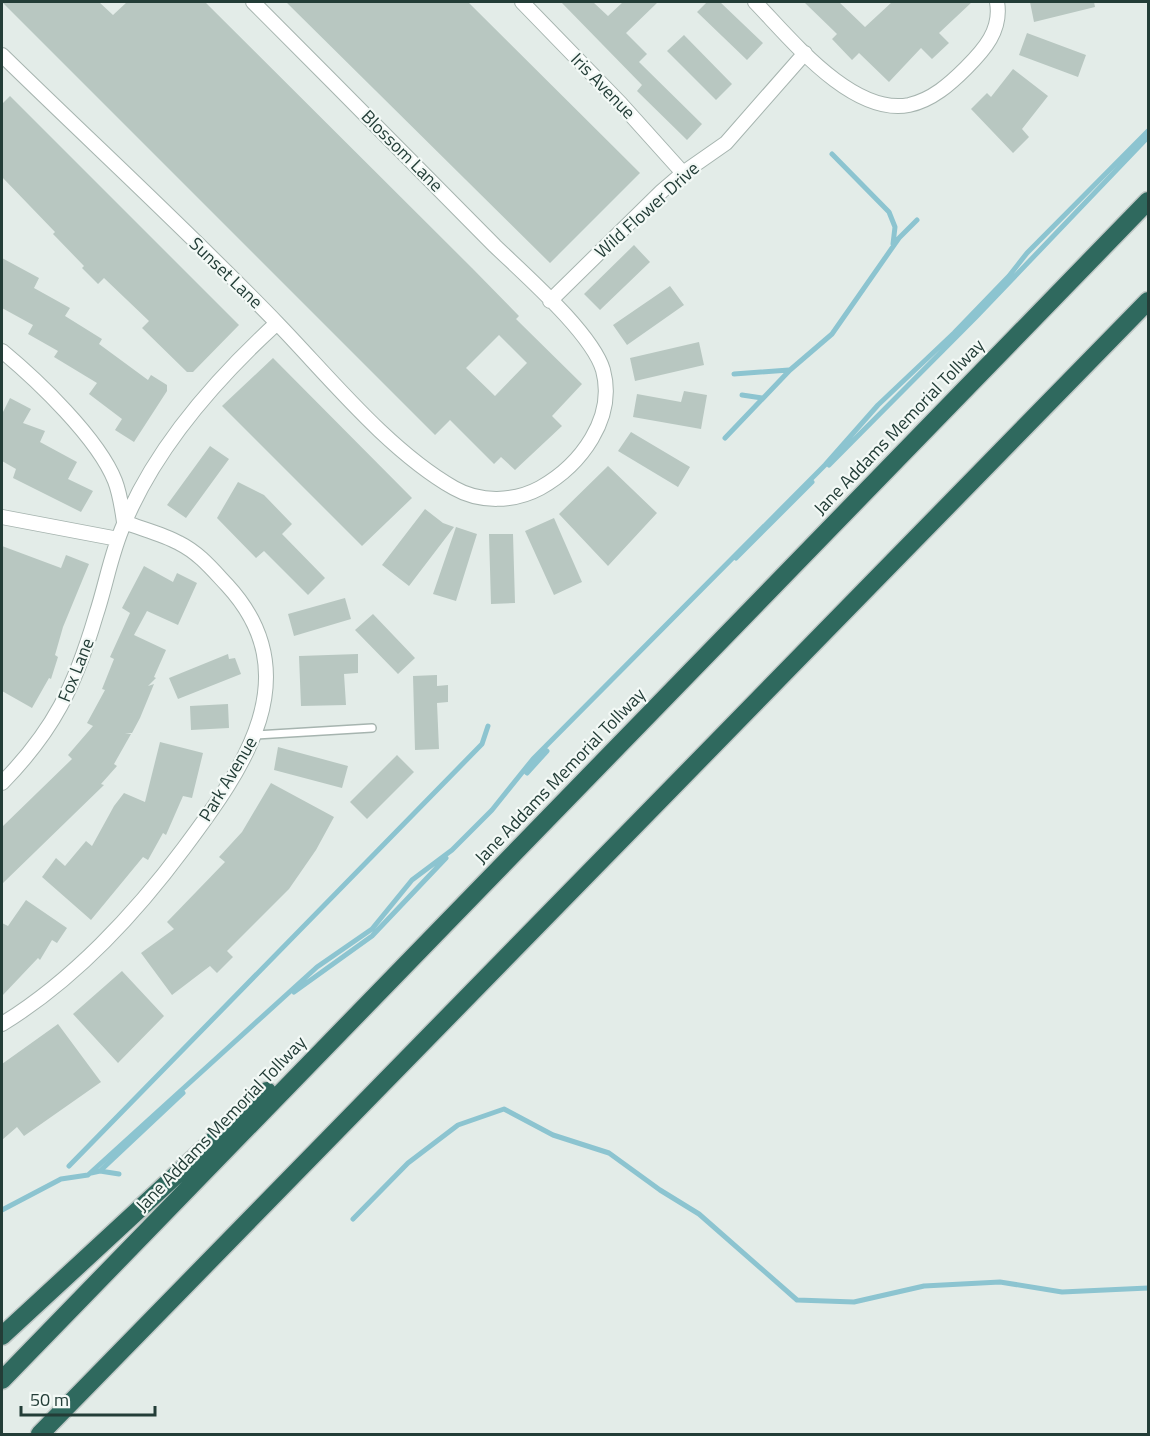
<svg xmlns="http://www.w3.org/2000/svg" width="1150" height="1436" font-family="'Titillium Web',sans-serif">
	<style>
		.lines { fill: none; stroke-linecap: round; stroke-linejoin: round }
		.stream { stroke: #8cc4d0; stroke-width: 5 }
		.building { fill: #b8c7c1; fill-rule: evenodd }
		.service-casing { stroke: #a6b4af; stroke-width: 10 }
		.minor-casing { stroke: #a6b4af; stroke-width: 16 }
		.motorway-casing { stroke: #c1c9c7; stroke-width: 21 }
		.service { stroke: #fff; stroke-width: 7 }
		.minor { stroke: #fff; stroke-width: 14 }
		.motorway { stroke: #2f695e; stroke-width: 18 }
		.labels { text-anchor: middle; stroke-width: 4.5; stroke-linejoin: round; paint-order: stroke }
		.street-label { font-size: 18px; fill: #233d37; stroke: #f3f9f6 }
	</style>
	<rect width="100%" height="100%" fill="#e3ece8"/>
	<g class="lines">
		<!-- stream -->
		<path class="stream" d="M832 154 889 212 895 227 893 244
			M734 374 789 370
			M742 395 762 398
			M725 438 790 370 832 334 899 238 917 220
			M829 465 977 316 1148 137
			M736 558 812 482
			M527 773 547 751
			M294 992 372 936 446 858
			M69 1166 482 744 488 726
			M100 1171 119 1174
			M91 1173 100 1171 183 1093
			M2 1210 61 1179 88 1175 317 967 372 929 412 880 452 850 492 810 533 759 825 465 878 405 954 333 1009 276 1027 253 1148 131
			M353 1219 408 1163 458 1125 504 1109 553 1135 609 1153 660 1190 699 1214 797 1300 854 1302 924 1286 1000 1282 1062 1292 1148 1288"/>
	</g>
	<!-- building -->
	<path class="building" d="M2 2H99L113 15 127 2H205L472 268 519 316 516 319 582 384 552 416 562 426 515 470 501 457 494 464 450 420 435 435ZM499 335 527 363 495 396 466 368Z
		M286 2H468L640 173 550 263Z
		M561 2H593L608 16 623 2H658L626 33 647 54 639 62 702 124 687 140 637 91 642 85Z
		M707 2H720L763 43 747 60 697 12Z
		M804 2H839L865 27 892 2H972L939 33 949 43 932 59 921 48 889 82 859 53 852 60 832 39 837 34Z
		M1030 2H1094L1095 7 1034 22Z
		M1027 33 1086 55 1078 77 1019 55Z
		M684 35 732 84 716 100 667 51Z
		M1013 69 1048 96 1022 129 1029 137 1013 153 971 109 987 93 991 97Z
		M10 96 239 325 193 372H187L142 328 149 321 104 278 98 284 82 268 84 266 53 234 55 232 2 177V104Z
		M634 245 650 262 600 310 584 294Z
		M2 258 39 278 34 288 70 308 65 316 102 339 99 344 148 380 151 375 167 385V391L134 442 115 430 122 419 89 394 97 383 54 357 58 351 28 334 33 325 2 308Z
		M670 286 684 305 627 345 613 325Z
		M699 342 704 365 635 381 630 358Z
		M273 358 412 498 362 546 222 406Z
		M684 391 707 395 701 429 633 417 637 394 681 402Z
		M10 398 31 409 23 423 45 431 40 442 77 462 68 479 93 491 81 512 13 478 16 469 2 461V414Z
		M631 432 690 467 678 487 618 451Z
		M210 446 229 459 186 518 167 505Z
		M608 466 657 513 608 566 559 514Z
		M238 482 264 495 292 524 282 534 325 578 308 595 264 551 256 558 217 518Z
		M425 509 443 523 454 527 409 586 382 565Z
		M554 518 582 582 554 595 525 531Z
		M456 527 477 534 456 601 433 594Z
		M489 534H513L515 603 491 604Z
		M2 546 61 568 66 555 89 564 63 627 55 655 58 657 51 679 49 678 32 708 2 691Z
		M144 566 173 582 177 573 197 583 178 625 147 611 134 635 166 650 154 677 156 678 148 686 154 684 140 718 132 733H125L131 734 114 764 117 766 101 784 104 785 2 884V827L72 759 68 755 93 726 87 723 105 690 102 689 114 659 110 657 130 613 122 608Z
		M345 598 351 619 294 636 288 614Z
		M373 614 415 658 398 674 355 630Z
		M228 654 229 659 235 658 241 674 178 699 169 678Z
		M358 654V673L344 674 346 705 301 706 299 656Z
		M437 675V686L448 685V702L437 703 439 749 415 750 413 676Z
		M228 704 229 728 191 730 190 706Z
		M160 742 203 753 192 798 183 796 166 835 163 833 148 860 143 857 91 920 42 877 56 858 65 866 86 841 92 846 114 806 124 793 145 802Z
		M278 747 348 766 342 788 274 770Z
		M397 755 414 772 367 819 350 802Z
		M271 783 334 817 316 850 289 889 227 951 233 957 217 973 210 966 172 995 141 953 174 929 167 922 225 862 219 857 242 832Z
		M26 900 67 928 57 943 52 940 40 960 38 958 2 996V923L8 926Z
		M122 971 164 1016 118 1063 73 1014Z
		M58 1024 101 1082 24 1136 17 1127 2 1140V1064Z"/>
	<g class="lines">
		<!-- service casing -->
		<g class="service-casing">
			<path id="service" d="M256 735 372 728"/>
		</g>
		<!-- minor casing -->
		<g class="minor-casing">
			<path id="minor" d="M522 2 621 104 683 173
				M755 2C790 38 852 116 909 105 932 100 950 84 966 68 984 50 1002 30 997 2
				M2 55C94 145 189 232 278 324 330 378 389 451 454 488 480 503 514 502 540 488 581 465 616 418 603 370 592 333 524 274 495 246 414 164 334 83 253 2
				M550 301 662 191 683 173 726 143 805 53
				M2 351C37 380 98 438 115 481 120 494 122 508 124 522 142 529 163 534 179 543 199 553 212 569 227 585 310 675 244 768 184 848 135 914 72 981 2 1024
				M2 517 118 539
				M2 783C54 730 75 686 96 615 106 585 111 553 124 524 156 446 216 379 277 323"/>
		</g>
		<!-- motorway casing -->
		<g class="motorway-casing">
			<path id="motorway" d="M2 1336 267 1091
				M2 1380 1148 201
				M40 1434 1148 301"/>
		</g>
		<!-- service -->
		<use href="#service" class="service"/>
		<!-- minor -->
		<use href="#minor" class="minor"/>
		<!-- motorway -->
		<use href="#motorway" class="motorway"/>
	</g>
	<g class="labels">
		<!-- street labels -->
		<g class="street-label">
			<text transform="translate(603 86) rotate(46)" y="6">Iris Avenue</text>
			<text transform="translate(402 151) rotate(45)" y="6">Blossom Lane</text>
			<text transform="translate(647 210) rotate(-42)" y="6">Wild Flower Drive</text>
			<text transform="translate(226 273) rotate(44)" y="6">Sunset Lane</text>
			<text transform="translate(899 427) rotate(-46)" y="6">Jane Addams Memorial Tollway</text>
			<text transform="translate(76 670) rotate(-68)" y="6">Fox Lane</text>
			<text transform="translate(560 776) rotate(-46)" y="6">Jane Addams Memorial Tollway</text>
			<text transform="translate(228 779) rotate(-59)" y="6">Park Avenue</text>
			<text transform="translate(221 1124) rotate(-46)" y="6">Jane Addams Memorial Tollway</text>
		</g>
	</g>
	<!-- border -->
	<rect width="1150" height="1436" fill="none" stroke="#233d37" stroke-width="6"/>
	<!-- scale -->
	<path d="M21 1406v9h134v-9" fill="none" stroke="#233d37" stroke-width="3"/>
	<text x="30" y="1406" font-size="18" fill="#233d37" stroke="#f3f9f6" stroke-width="4.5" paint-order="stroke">50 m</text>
</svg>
